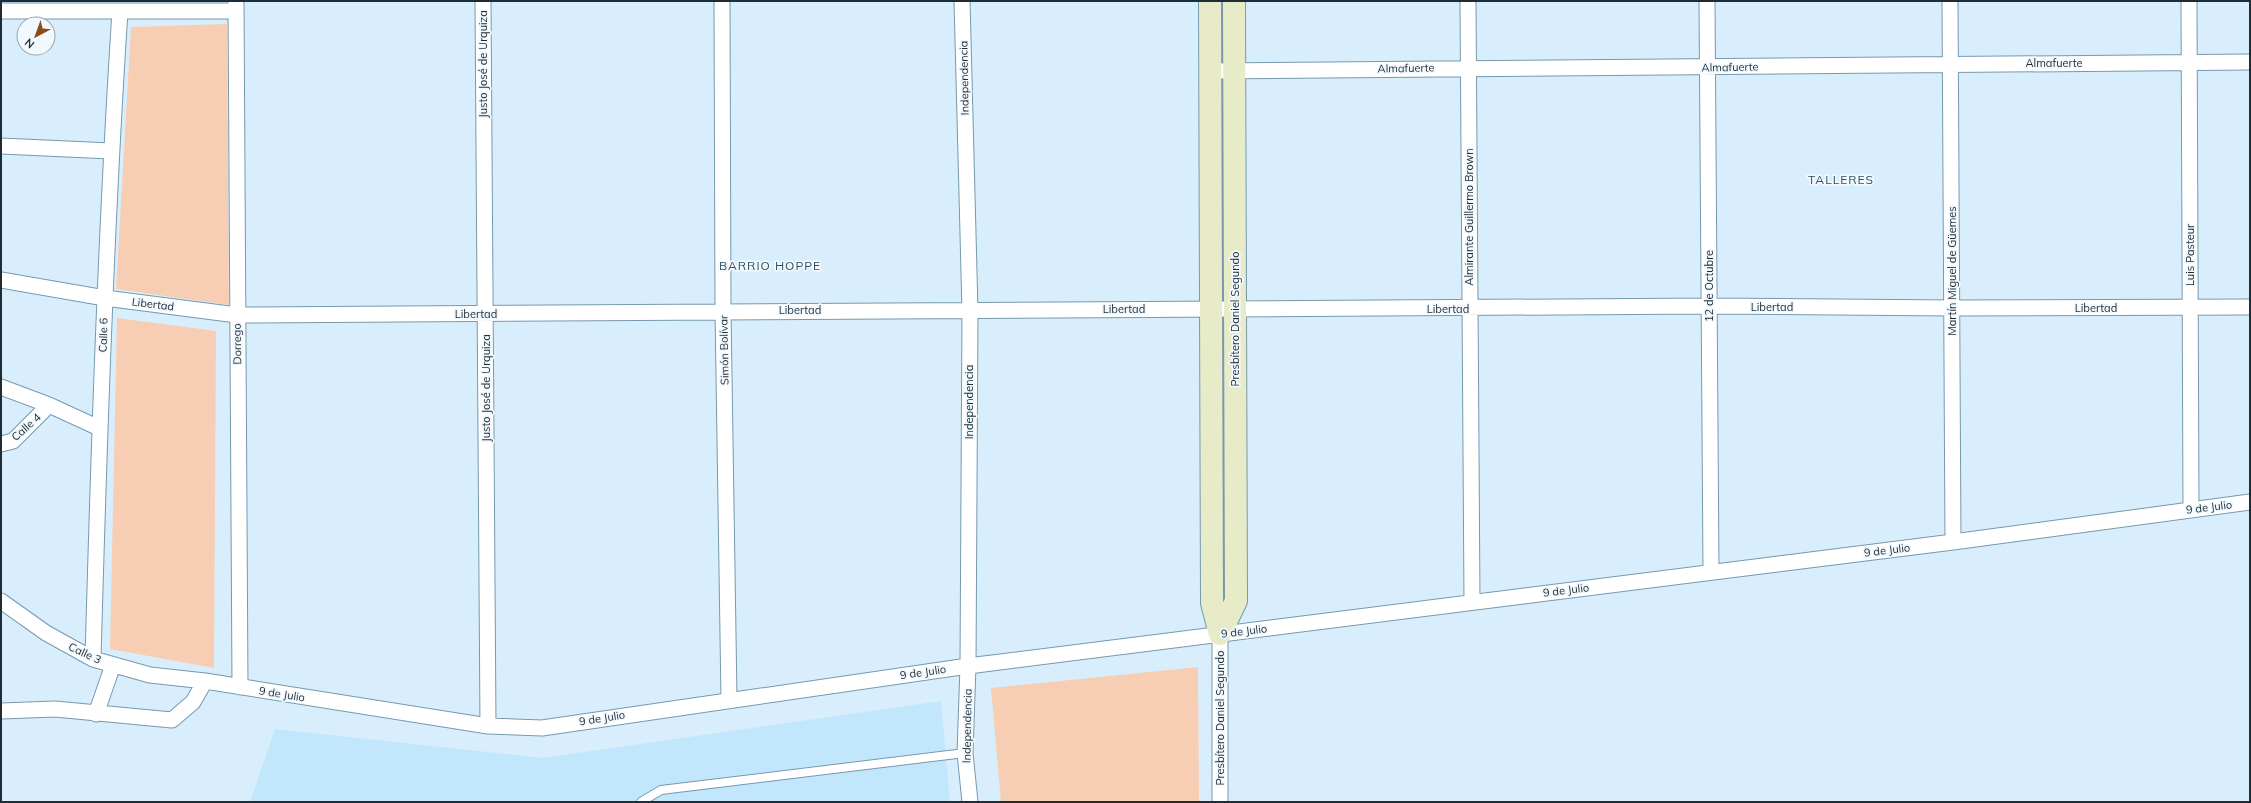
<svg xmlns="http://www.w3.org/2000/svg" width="2251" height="803" font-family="Mulish,sans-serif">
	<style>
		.built { fill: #c2e6fc }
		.green { fill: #f7ceb3 }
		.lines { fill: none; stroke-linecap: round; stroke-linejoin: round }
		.service-casing { stroke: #7699af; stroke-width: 10 }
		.minor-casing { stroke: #7699af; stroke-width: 17 }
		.secondary-casing { stroke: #7699af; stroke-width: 24 }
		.service { stroke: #fff; stroke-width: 8 }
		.minor { stroke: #fff; stroke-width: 15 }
		.secondary { stroke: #e7ebc7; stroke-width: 22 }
		.labels { text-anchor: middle; stroke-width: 3.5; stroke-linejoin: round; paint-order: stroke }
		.street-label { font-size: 11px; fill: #1e2c35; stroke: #f2f9fe }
		.neighbourhood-label { font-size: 12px; letter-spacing: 1px; fill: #2e5063; stroke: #f2f9fe }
	</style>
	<rect width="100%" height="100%" fill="#d8eefc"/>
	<!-- built -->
	<path class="built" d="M941 701 950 802H250L275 729 542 758Z"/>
	<!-- green -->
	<path class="green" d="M227 24 229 305 116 289 131 27Z
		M117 318 216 331 214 668 110 649Z
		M1198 667 1199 802H1001L991 688Z"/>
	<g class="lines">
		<!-- service casing -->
		<g class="service-casing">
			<path id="service" d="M641 802 661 790 965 753"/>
		</g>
		<!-- minor casing -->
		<g class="minor-casing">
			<path id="minor" d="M236 1 240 687
				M483 1 488 726
				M722 1 723 310 729 699
				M962 1 970 311 968 666 965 753 970 802
				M1468 1 1472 602
				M1707 1 1711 571
				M1950 1 1953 542
				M2189 1 2191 510
				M1 11H236
				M1210 71 2250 62
				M1 146 111 151
				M1 280 105 298 237 315 1709 306 1953 308 2250 307
				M1 387 49 405 99 428
				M1 444 13 441 49 405
				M1 601 46 633 93 659 150 675 205 681 488 726 542 728 968 666 1953 542 2250 502
				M1220 634V802
				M93 659C99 443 106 227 120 11
				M1 711 55 709 172 720 193 702 205 681
				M96 714 113 665"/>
		</g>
		<!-- secondary casing -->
		<g class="secondary-casing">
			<path id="secondary" d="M1210 1 1212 603 1220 634
				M1220 634 1236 601 1234 1"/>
		</g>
		<!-- service -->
		<use href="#service" class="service"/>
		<!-- minor -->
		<use href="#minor" class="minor"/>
		<!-- secondary -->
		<use href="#secondary" class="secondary"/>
	</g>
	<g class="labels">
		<!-- street labels -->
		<g class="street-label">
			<text x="2054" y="67">Almafuerte</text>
			<text transform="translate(483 64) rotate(-90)" y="4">Justo José de Urquiza</text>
			<text transform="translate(1730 67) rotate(-1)" y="4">Almafuerte</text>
			<text transform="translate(1406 68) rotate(-1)" y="4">Almafuerte</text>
			<text transform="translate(964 78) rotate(-91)" y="4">Independencia</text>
			<text transform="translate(1469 217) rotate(-90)" y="4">Almirante Guillermo Brown</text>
			<text transform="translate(2190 255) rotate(-90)" y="4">Luis Pasteur</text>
			<text transform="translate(1952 271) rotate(-90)" y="4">Martín Miguel de Güemes</text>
			<text transform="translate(1709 286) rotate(-90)" y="4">12 de Octubre</text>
			<text transform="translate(153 304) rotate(7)" y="4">Libertad</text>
			<text x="1772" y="311">Libertad</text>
			<text x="2096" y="312">Libertad</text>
			<text x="1124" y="313">Libertad</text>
			<text x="1448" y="313">Libertad</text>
			<text x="800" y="314">Libertad</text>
			<text x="476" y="318">Libertad</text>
			<text transform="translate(1235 319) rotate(-90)" y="4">Presbítero Daniel Segundo</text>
			<text transform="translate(103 335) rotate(-88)" y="4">Calle 6</text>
			<text transform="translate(237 344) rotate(-91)" y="4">Dorrego</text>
			<text transform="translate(724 350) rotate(-91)" y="4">Simón Bolívar</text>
			<text transform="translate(486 388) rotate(-90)" y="4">Justo José de Urquiza</text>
			<text transform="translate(969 402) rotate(-90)" y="4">Independencia</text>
			<text transform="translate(26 427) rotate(-42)" y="4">Calle 4</text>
			<text transform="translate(2209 507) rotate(-7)" y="4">9 de Julio</text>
			<text transform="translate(1887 550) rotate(-7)" y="4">9 de Julio</text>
			<text transform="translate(1566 590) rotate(-7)" y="4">9 de Julio</text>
			<text transform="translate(1244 631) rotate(-7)" y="4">9 de Julio</text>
			<text transform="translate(85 653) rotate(25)" y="4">Calle 3</text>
			<text transform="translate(923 672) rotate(-8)" y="4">9 de Julio</text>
			<text transform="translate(282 694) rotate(9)" y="4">9 de Julio</text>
			<text transform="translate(602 718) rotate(-9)" y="4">9 de Julio</text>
			<text transform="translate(1220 718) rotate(-90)" y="4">Presbítero Daniel Segundo</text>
			<text transform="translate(967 726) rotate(-89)" y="4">Independencia</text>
		</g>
		<!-- neighbourhood labels -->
		<g class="neighbourhood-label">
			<text x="1841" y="184">TALLERES</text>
			<text x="770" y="270">BARRIO HOPPE</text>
		</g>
	</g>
	<!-- border -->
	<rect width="2251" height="803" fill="none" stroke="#1e2c35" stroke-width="4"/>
	<!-- north arrow -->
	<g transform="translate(36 36) rotate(221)"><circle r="19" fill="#f2f9fe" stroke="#9da7ae"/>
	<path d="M0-3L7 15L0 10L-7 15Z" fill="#8b4b14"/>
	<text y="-6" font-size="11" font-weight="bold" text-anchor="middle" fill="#1e2c35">N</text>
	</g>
</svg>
